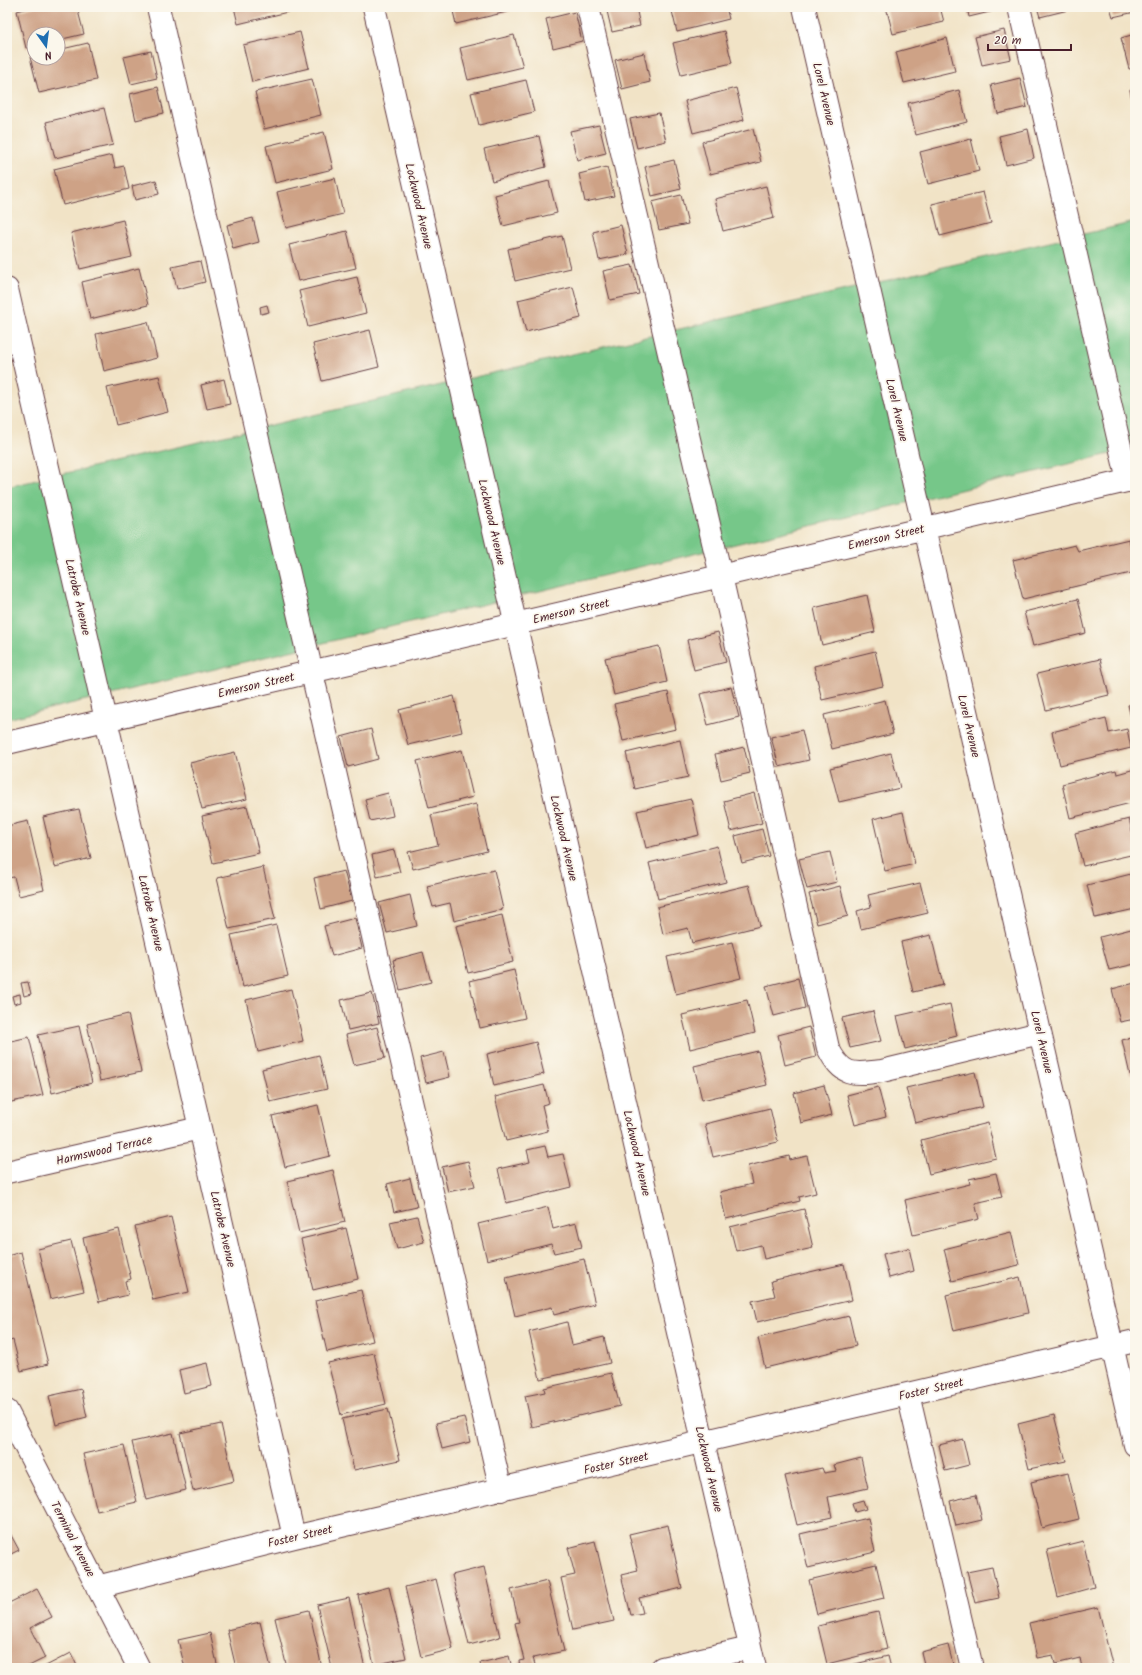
<svg xmlns="http://www.w3.org/2000/svg" width="1142" height="1675" font-family="Kalam,sans-serif">
	<style>
		.green { fill: #76c789; stroke: #60735a }
		.building { fill: #cea286 }
		.lines { fill: none; stroke-linecap: round; stroke-linejoin: round }
		.minor-casing { stroke: #633c42; stroke-width: 24 }
		.minor { stroke: #fff; stroke-width: 22 }
		.labels { text-anchor: middle; stroke-width: 3.5; stroke-linejoin: round; paint-order: stroke }
		.street-label { font-size: 12px; fill: #4a1f2b; stroke: #fbf7ec }
	</style>
	<rect width="100%" height="100%" fill="#fbf7ec"/>
	<filter id="ink" filterUnits="userSpaceOnUse"><feTurbulence type="fractalNoise" baseFrequency=".025" numOctaves="2"/><feDisplacementMap in="SourceGraphic" scale="8" xChannelSelector="R" yChannelSelector="G"/><feConvolveMatrix kernelMatrix="1 2 1 2 8 2 1 2 1" color-interpolation-filters="sRGB"/></filter>
	<filter id="wash" filterUnits="userSpaceOnUse"><feTurbulence type="fractalNoise" baseFrequency=".012" numOctaves="4" result="noise"/><feDisplacementMap in="SourceGraphic" scale="16" xChannelSelector="R" yChannelSelector="G"/><feGaussianBlur stdDeviation="0.9" result="paint"/><feColorMatrix in="noise" values="0 0 0 0 0 0 0 0 0 0 0 0 0 0 0 0 0 1.4 0 .05"/><feComposite in="paint" operator="in"/></filter>
	<g filter="url(#wash)">
		<rect width="100%" height="100%" fill="#f1e3c6"/>
		<!-- green -->
		<path class="green" d="M1135 222V448L7 719V487Z"/>
		<g id="blocks">
			<!-- building -->
			<path class="building" d="M33 7H77L84 34 58 40V34H34V46L26 48 17 11Z
				M234 7H295L296 10 238 24Z
				M452 7H510L511 11 456 24Z
				M606 7H636L640 26 612 32Z
				M671 7H726L729 19 677 32Z
				M886 7H940L944 22 893 34Z
				M967 7H997L998 10 969 17Z
				M1037 7H1067L1068 10 1040 17Z
				M1110 7H1135V12L1113 17Z
				M575 12 582 41 553 48 546 19Z
				M1004 30 1011 59 982 65 975 37Z
				M724 31 732 63 681 75 673 43Z
				M300 32 309 68 252 82 243 45Z
				M1135 34V68L1129 69 1121 38Z
				M514 35 523 67 468 80 460 48Z
				M947 38 955 71 904 83 896 52Z
				M88 43 96 80 39 93 30 57 58 58V50Z
				M151 51 157 78 131 84 124 57Z
				M644 53 650 82 622 89 615 60Z
				M1020 78 1027 107 998 114 991 85Z
				M312 79 321 115 264 129 255 92Z
				M526 80 534 112 479 125 471 93Z
				M158 87 164 113 136 120 130 94Z
				M736 88 744 120 693 133 685 101Z
				M1135 89V109H1134L1130 90Z
				M959 90 967 122 916 135 908 103Z
				M104 108 113 145 55 158 46 122Z
				M659 113 666 141 637 148 630 119Z
				M599 125 606 153 577 160 570 131Z
				M753 129 761 162 710 174 702 142Z
				M1028 129 1034 158 1006 165 999 136Z
				M324 132 333 169 275 183 266 146Z
				M539 136 546 167 492 181 484 149Z
				M971 139 979 171 928 184 920 152Z
				M112 155 115 168 124 166 129 189 63 205 54 169Z
				M674 160 681 189 652 196 645 167Z
				M607 167 614 196 585 202 579 174Z
				M335 178 343 214 286 228 277 192Z
				M156 180 159 194 135 200 132 186Z
				M549 181 557 213 503 226 495 195Z
				M766 186 774 218 723 231 715 199Z
				M983 192 991 223 940 236 932 204Z
				M681 195 688 224 659 230 652 202Z
				M253 218 259 242 233 249 227 225Z
				M123 220 132 257 80 269 71 233Z
				M621 225 628 254 599 260 593 232Z
				M347 231 356 268 298 281 289 245Z
				M562 236 570 268 515 281 508 249Z
				M200 261 205 282 177 289 172 267Z
				M632 265 639 294 610 300 603 271Z
				M139 268 148 305 90 319 82 282Z
				M357 277 366 313 308 327 299 291Z
				M573 287 581 318 526 332 518 300Z
				M267 305 269 312 261 314 260 307Z
				M148 322 157 358 104 371 96 334Z
				M370 330 379 367 322 381 313 344Z
				M159 376 168 412 116 425 107 388Z
				M224 379 230 404 207 409 201 385Z
				M1129 539 1135 563V572L1023 599 1013 560 1075 545 1078 551Z
				M867 595 875 632 822 645 814 608Z
				M1078 599 1086 633 1033 646 1024 612Z
				M718 632 726 662 694 670 687 640Z
				M659 646 667 682 614 695 605 658Z
				M875 651 883 686 822 700 814 666Z
				M1100 659 1109 695 1046 710 1037 674Z
				M731 687 739 717 708 725 700 694Z
				M668 692 676 729 623 741 614 704Z
				M454 696 462 732 408 745 399 710Z
				M885 700 893 734 832 749 824 715Z
				M1135 704V731H1134L1128 705Z
				M1106 718 1109 733 1127 729 1131 748 1060 765 1052 732Z
				M371 729 378 759 348 767 341 737Z
				M802 730 809 760 779 767 771 737Z
				M680 740 688 777 635 789 626 753Z
				M744 747 750 773 721 780 715 754Z
				M462 750 473 797 429 808 417 761Z
				M235 752 247 799 202 809 190 763Z
				M891 753 900 788 839 802 830 768Z
				M1135 769V802L1070 818 1062 784 1116 770 1117 774Z
				M388 793 393 816 370 821 365 799Z
				M754 793 762 823 731 831 724 801Z
				M691 799 699 835 646 848 637 811Z
				M476 804 487 851 413 869 408 852 438 845 431 815Z
				M247 806 259 853 213 863 202 816Z
				M79 809 91 858 55 867 43 817Z
				M903 812 915 864 885 871 873 819Z
				M1129 819 1135 843V854L1083 866 1075 833Z
				M28 821 44 890 19 896 14 877 7 878V826Z
				M762 829 769 856 742 863 735 836Z
				M717 846 726 882 658 899 649 863Z
				M394 850 400 872 377 877 372 855Z
				M830 852 837 882 807 889 799 859Z
				M263 867 275 919 229 929 217 878Z
				M494 870 503 909 454 921 450 903 433 907 427 886Z
				M344 871 352 901 321 909 314 878Z
				M1135 873V909L1095 918 1087 885Z
				M920 883 928 913 861 929 857 911 871 907 868 895Z
				M749 885 760 926 692 943 688 928 663 934 657 907Z
				M840 886 848 916 817 924 809 894Z
				M410 895 417 926 387 933 379 903Z
				M502 915 513 962 468 973 456 926Z
				M355 918 362 948 332 956 324 926Z
				M276 925 288 976 243 987 231 935Z
				M1135 928V964L1109 970 1100 937Z
				M931 935 943 985 913 992 901 942Z
				M732 942 741 978 676 994 667 957Z
				M423 952 431 982 400 990 393 960Z
				M514 970 525 1018 480 1028 469 981Z
				M798 978 805 1008 774 1016 766 986Z
				M28 982 31 994 24 996 21 983Z
				M1135 983V1019L1120 1022 1112 989Z
				M291 989 303 1041 258 1052 246 1000Z
				M372 993 379 1023 348 1030 341 1000Z
				M20 994 21 1002 14 1004 12 996Z
				M747 1000 755 1033 690 1049 682 1015Z
				M950 1004 957 1036 905 1049 897 1016Z
				M873 1011 881 1041 850 1048 842 1018Z
				M128 1014 141 1072 100 1081 87 1024Z
				M79 1026 92 1083 52 1093 38 1035Z
				M377 1027 385 1058 354 1065 346 1035Z
				M809 1027 816 1057 785 1065 778 1035Z
				M29 1037 43 1095 7 1103V1042Z
				M1135 1037V1073L1130 1075 1122 1040Z
				M536 1042 544 1074 494 1086 487 1054Z
				M758 1051 767 1085 702 1100 694 1066Z
				M444 1052 450 1077 426 1083 420 1058Z
				M319 1055 327 1089 270 1102 262 1069Z
				M975 1072 983 1107 915 1123 906 1088Z
				M544 1085 549 1103 542 1105 548 1131 506 1141 495 1097Z
				M824 1085 832 1115 801 1123 794 1093Z
				M878 1087 886 1117 855 1125 847 1095Z
				M318 1105 330 1156 285 1167 272 1116Z
				M770 1108 778 1142 713 1157 705 1124Z
				M988 1123 996 1158 929 1174 921 1140Z
				M545 1146 548 1157 563 1154 571 1187 506 1203 498 1169 530 1162 527 1150Z
				M789 1156 790 1160 807 1156 816 1193 799 1197 800 1201 726 1219 720 1192 752 1184 748 1166Z
				M468 1161 475 1186 448 1192 442 1167Z
				M333 1170 345 1222 299 1233 287 1181Z
				M996 1173 1002 1197 975 1203 979 1219 913 1235 905 1200 970 1184 969 1179Z
				M410 1178 417 1207 394 1212 387 1184Z
				M548 1207 553 1229 576 1223 582 1247 554 1253 551 1244 487 1260 478 1224Z
				M804 1209 813 1248 764 1259 761 1245 736 1251 730 1227Z
				M417 1216 424 1242 397 1249 390 1222Z
				M171 1217 189 1292 153 1300 135 1226Z
				M346 1228 358 1279 313 1290 301 1239Z
				M119 1229 131 1279 125 1281 128 1295 99 1302 83 1238Z
				M1011 1232 1019 1265 952 1281 944 1249Z
				M71 1241 84 1291 50 1299 38 1249Z
				M909 1248 914 1271 889 1278 883 1254Z
				M21 1252 48 1364 21 1371 13 1340 7 1342V1256Z
				M584 1259 595 1304 554 1315 552 1307 515 1316 506 1278Z
				M844 1264 852 1300 757 1322 752 1301 775 1296 771 1281Z
				M1020 1277 1028 1313 954 1331 946 1295Z
				M361 1290 373 1341 327 1352 315 1301Z
				M849 1316 856 1346 765 1368 758 1338Z
				M567 1322 572 1345 604 1337 610 1363 540 1379 529 1332Z
				M374 1353 386 1404 341 1415 328 1363Z
				M207 1363 212 1386 184 1393 179 1370Z
				M611 1373 620 1406 532 1427 525 1396 545 1392 544 1388Z
				M81 1389 87 1417 56 1425 49 1396Z
				M388 1409 400 1460 354 1470 342 1419Z
				M1054 1415 1066 1461 1029 1469 1018 1424Z
				M464 1417 470 1442 442 1449 436 1423Z
				M221 1424 234 1481 193 1491 180 1433Z
				M173 1433 186 1490 146 1500 132 1442Z
				M963 1439 969 1465 945 1471 939 1445Z
				M124 1445 137 1502 97 1511 83 1454Z
				M861 1458 868 1488 828 1497 832 1517 797 1525 785 1476 822 1468 824 1473 836 1471 834 1465Z
				M1068 1473 1079 1519 1042 1528 1031 1482Z
				M976 1495 982 1520 956 1526 950 1501Z
				M863 1500 866 1509 855 1512 852 1503Z
				M868 1518 875 1552 808 1568 800 1534Z
				M668 1525 682 1588 639 1598 643 1613 631 1615 621 1575 638 1571 629 1534Z
				M7 1528 19 1550 7 1556Z
				M595 1541 614 1621 573 1630 561 1578 575 1575 568 1548Z
				M1083 1541 1094 1587 1058 1597 1047 1550Z
				M876 1564 884 1598 817 1614 809 1580Z
				M484 1567 500 1637 469 1645 452 1575Z
				M992 1567 999 1598 975 1603 967 1572Z
				M436 1579 453 1649 421 1657 405 1587Z
				M547 1581 564 1651 533 1658 536 1668H520L519 1661 524 1660 515 1623 519 1622 511 1590Z
				M389 1587 406 1658 374 1665 358 1595Z
				M37 1589 52 1617 30 1628 45 1658 25 1668H7V1604Z
				M349 1598 365 1668H332L317 1605Z
				M1098 1607 1113 1668H1082L1080 1658 1055 1664 1053 1655 1037 1658 1029 1623Z
				M309 1610 322 1668H287L275 1618Z
				M878 1612 887 1649 827 1664 818 1626Z
				M260 1622 271 1668H236L227 1630Z
				M210 1633 218 1668H185L178 1640Z
				M948 1645 954 1668H925L921 1652Z
				M71 1653 78 1668H42Z
				M509 1656 512 1668H481L480 1663Z
				M888 1656 891 1668H843V1667Z"/>
		</g>
	</g>
	<g filter="url(#ink)">
		<use href="#blocks" fill-opacity="0" stroke="#633c42" stroke-width="1"/>
		<g class="lines">
			<!-- minor casing -->
			<g class="minor-casing">
				<path id="minor" d="M158 7 501 1490
					M374 7 755 1668
					M588 7 721 576 828 1048C842 1076 852 1075 882 1071L1040 1033
					M804 7 1135 1445
					M1019 7 1128 481
					M7 289 294 1537
					M7 743 1135 479
					M7 1172 200 1128
					M908 1394 972 1668
					M7 1411 139 1668
					M97 1587 294 1537 1135 1341
					M662 1668 750 1648"/>
			</g>
			<!-- minor -->
			<use href="#minor" class="minor"/>
		</g>
	</g>
	<g class="labels">
		<!-- street labels -->
		<g class="street-label">
			<text transform="translate(824 94) rotate(77)" y="4">Lorel Avenue</text>
			<text transform="translate(419 206) rotate(77)" y="4">Lockwood Avenue</text>
			<text transform="translate(897 410) rotate(77)" y="4">Lorel Avenue</text>
			<text transform="translate(492 522) rotate(77)" y="4">Lockwood Avenue</text>
			<text transform="translate(886 537) rotate(-13)" y="4">Emerson Street</text>
			<text transform="translate(78 597) rotate(77)" y="4">Latrobe Avenue</text>
			<text transform="translate(571 611) rotate(-13)" y="4">Emerson Street</text>
			<text transform="translate(256 685) rotate(-13)" y="4">Emerson Street</text>
			<text transform="translate(969 726) rotate(77)" y="4">Lorel Avenue</text>
			<text transform="translate(564 838) rotate(77)" y="4">Lockwood Avenue</text>
			<text transform="translate(151 913) rotate(77)" y="4">Latrobe Avenue</text>
			<text transform="translate(1042 1042) rotate(77)" y="4">Lorel Avenue</text>
			<text transform="translate(104 1150) rotate(-13)" y="4">Harmswood Terrace</text>
			<text transform="translate(637 1153) rotate(77)" y="4">Lockwood Avenue</text>
			<text transform="translate(223 1229) rotate(77)" y="4">Latrobe Avenue</text>
			<text transform="translate(931 1389) rotate(-13)" y="4">Foster Street</text>
			<text transform="translate(616 1463) rotate(-13)" y="4">Foster Street</text>
			<text transform="translate(709 1469) rotate(77)" y="4">Lockwood Avenue</text>
			<text transform="translate(300 1536) rotate(-13)" y="4">Foster Street</text>
			<text transform="translate(73 1539) rotate(63)" y="4">Terminal Avenue</text>
		</g>
	</g>
	<!-- margin -->
	<rect width="1142" height="1675" fill="none" stroke="#fbf7ec" stroke-width="24"/>
	<!-- north arrow -->
	<g transform="translate(46 46) rotate(166)"><circle r="19" fill="#fbf7ec" stroke="#b4a19f"/>
	<path d="M0-3L7 15L0 10L-7 15Z" fill="#1f6fb2"/>
	<text y="-6" font-size="11" font-weight="bold" text-anchor="middle" fill="#4a1f2b">N</text>
	</g>
	<!-- scale -->
	<path d="M988 44v6h83v-6" fill="none" stroke="#4a1f2b" stroke-width="2"/>
	<text x="994" y="44" font-size="12" fill="#4a1f2b" stroke="#fbf7ec" stroke-width="3" paint-order="stroke">20 m</text>
</svg>
